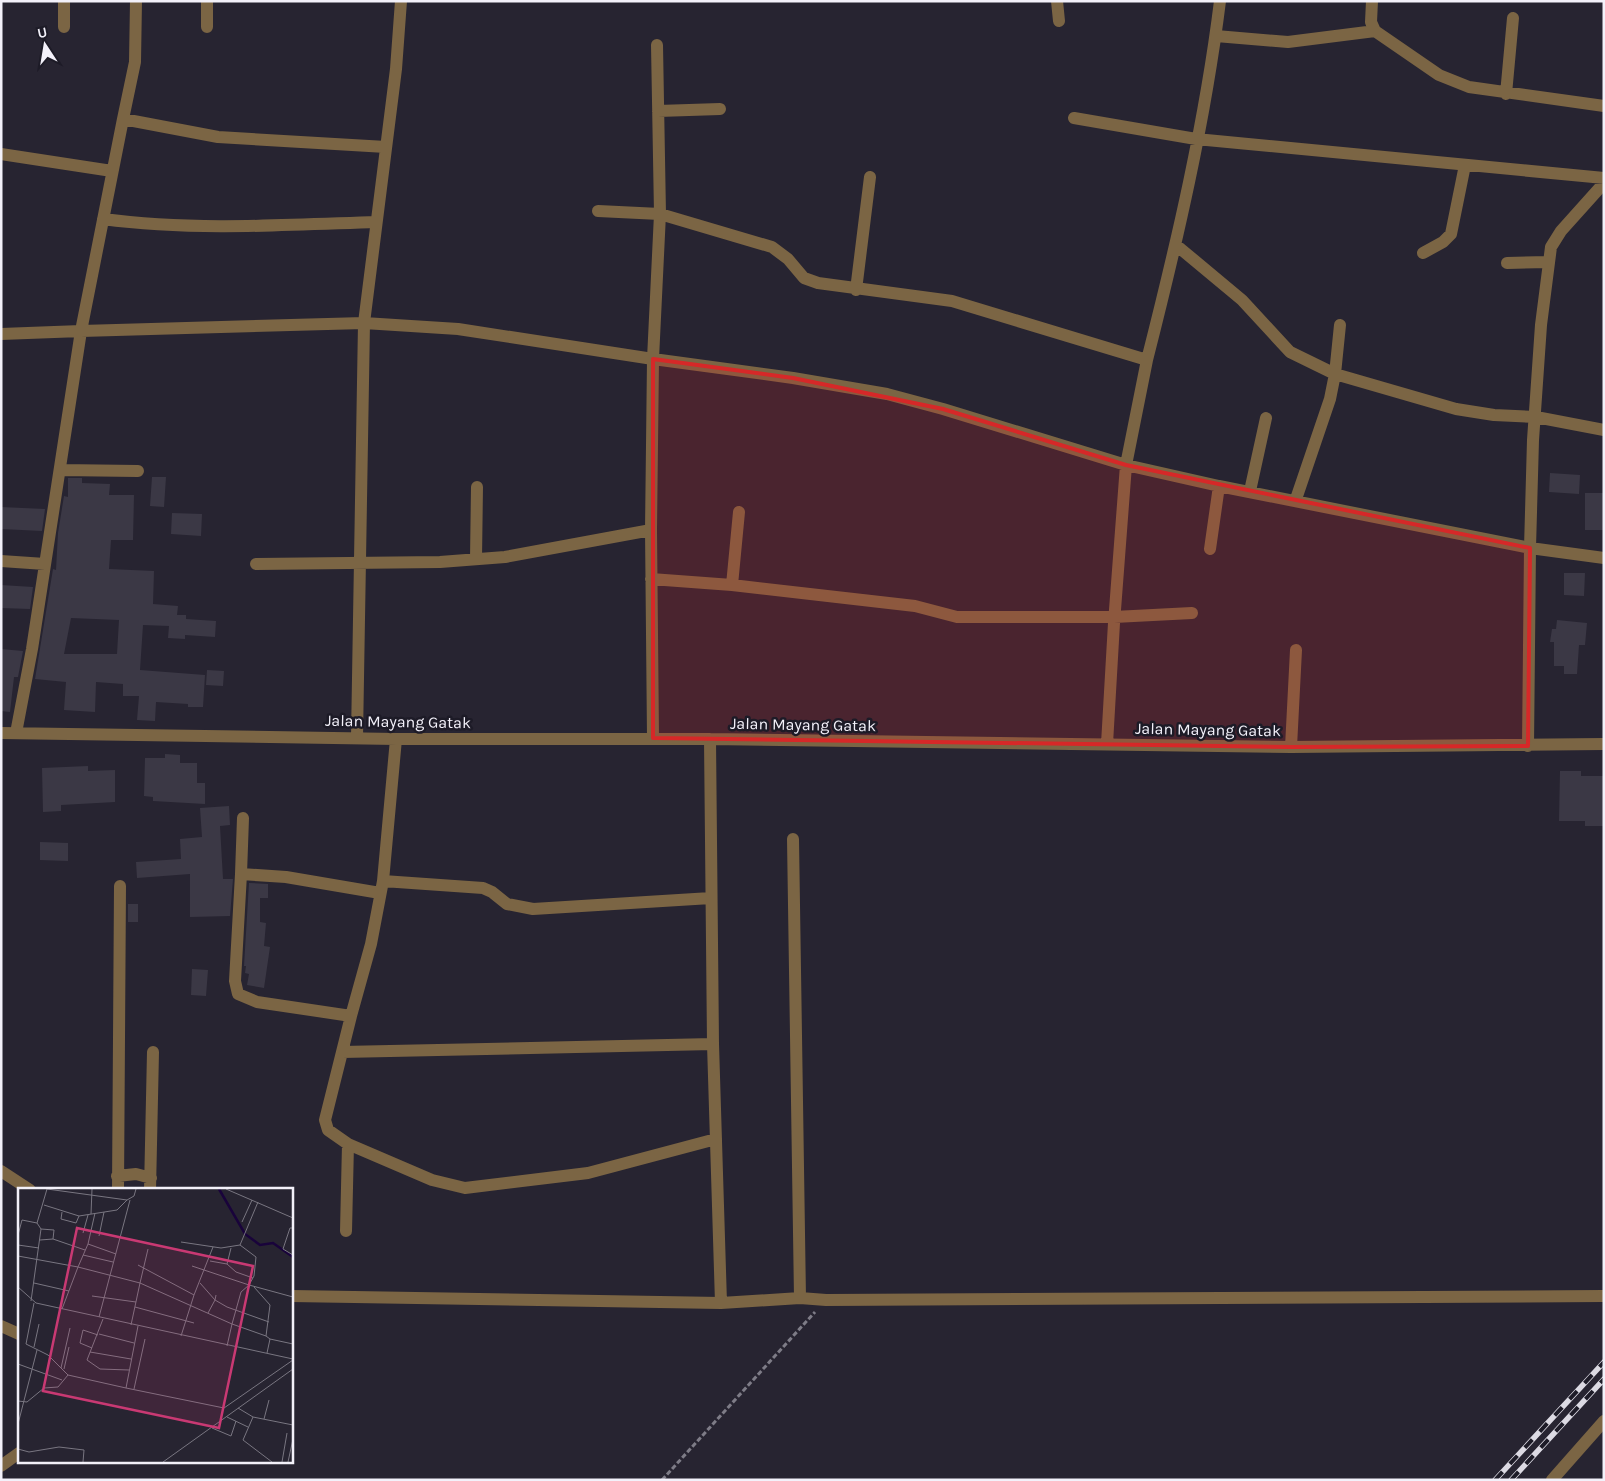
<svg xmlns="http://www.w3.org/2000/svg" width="1605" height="1481" font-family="Karla,sans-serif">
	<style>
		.building { fill: #3b3845; fill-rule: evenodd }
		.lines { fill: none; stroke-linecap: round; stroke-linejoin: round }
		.path { stroke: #7e7c87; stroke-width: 3; stroke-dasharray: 5 2.5; stroke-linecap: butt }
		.minor { stroke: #7b6544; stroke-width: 12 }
		.rail-casing { stroke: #dcdae3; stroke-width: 5.5 }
		.rail { stroke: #1d1b27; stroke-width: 4; stroke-dasharray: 11; stroke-linecap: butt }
		.marked { fill: #d62828; fill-opacity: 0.2; stroke: #d62828; stroke-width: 4; stroke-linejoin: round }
		.labels { text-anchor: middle; stroke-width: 5; stroke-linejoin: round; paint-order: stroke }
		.street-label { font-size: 16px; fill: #f3f1fa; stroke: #1d1b27 }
		.inset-river { fill: none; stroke: #19033b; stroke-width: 2.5 }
		.inset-road { fill: none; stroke: #797681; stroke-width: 1 }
		.view { fill: #c93973; fill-opacity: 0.15; stroke: #c93973; stroke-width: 2.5 }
		.inset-edge { fill: none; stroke: #f3f1fa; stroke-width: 2.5 }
	</style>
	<rect width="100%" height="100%" fill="#272431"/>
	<!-- building -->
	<path class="building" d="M1550 473 1580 475 1579 494 1549 492Z
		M152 477H166L164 507 150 506Z
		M68 478H82V483L110 484 109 495H134L133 540H111L109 569 154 571 153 604 178 606 177 615H186V619L216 621 215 637 185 635V639L168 638 169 626 143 625 140 670 205 675 203 707H188V704L156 702 155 721 137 720 139 696H123V684L96 682 95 712 64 710 66 682 35 679 53 569 56 570 58 533 64 496 68 497ZM71 618 119 620 117 654H64Z
		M1585 493H1604L1603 530H1585Z
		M1 507 45 509 42 531 1 529Z
		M172 513 202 514 201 536 171 534Z
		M1564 573H1585L1584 596 1564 595Z
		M1 585 33 587 30 609 1 608Z
		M1557 620 1587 623 1585 645H1579L1577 674H1564V666H1554V642H1550L1552 629H1556Z
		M1 649 23 651 18 677H14L10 712 1 711Z
		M207 670 224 671 223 686 206 685Z
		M165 754 180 755V763H197V783H205V804L153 801V797L144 796 145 758H165Z
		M88 766V771L115 770V802L61 805V811L43 812 42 768Z
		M1560 771H1581V776H1604V826H1585V821H1559Z
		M229 806 230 825 220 826 223 879H233L230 916 190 917V874L137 878 136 862 181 859 180 839 202 837 200 808Z
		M40 842 68 843V861L40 860Z
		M249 883 268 884V898H260V922L266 923 264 946 270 947 264 988 247 985 249 974 245 973 246 966H244Z
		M128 904H138V922H128Z
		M192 969 208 970 206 996 191 995Z"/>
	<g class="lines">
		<!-- path -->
		<path class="path" d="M662 1480 815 1312"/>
		<!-- minor -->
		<path class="minor" d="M207 1V27
			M1057 1 1059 21
			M1372 1 1371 22 1375 31 1439 75 1469 87 1604 106
			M64 27V1
			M1216 36 1288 42 1375 31
			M1506 94 1513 18
			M658 111 720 109
			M1074 118 1196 139 1604 178
			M123 119 135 62 136 1
			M1 154 112 171
			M598 211 660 214 772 247 788 259 804 278 818 283 952 301 1147 360 1126 465 1114 623 1107 744
			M103 219C193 231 286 225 376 222
			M1176 245 1242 300 1290 352 1335 374 1330 399 1296 499
			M1423 253 1443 242 1451 234 1465 165
			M1507 263 1548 262
			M856 290 870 177
			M1340 325 1335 374 1456 409 1494 415 1536 417 1604 430
			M1 334 81 331 123 119 218 137 386 147
			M1147 360C1177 242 1205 122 1220 1
			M60 470 138 471
			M1250 491 1266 418
			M1210 549 1219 486
			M476 559 477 487
			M1 561 45 564
			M256 564 440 562 505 557 651 530
			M651 579 732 585 915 606 957 617H1114L1192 613
			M732 585 739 512
			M1 733 396 739H710L1291 747 1604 744
			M16 733 32 649 81 331 364 323 458 329 653 359 660 214 657 45
			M357 737 364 323 396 69 401 1
			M653 738 651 530 653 359 793 378 887 394 943 409 1126 465 1219 486 1530 548 1533 440 1541 325 1551 247 1561 231 1604 183
			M396 739 383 881 371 944 351 1016 325 1120 328 1130 348 1144 432 1180 465 1188 588 1173 716 1139
			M1528 746 1530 548 1604 558
			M1291 747 1296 650
			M793 839 800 1298
			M241 874 243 818
			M383 881 483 888 492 892 507 904 533 909 711 898
			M351 1016 257 1002 238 994 235 981 241 874 286 877 380 893
			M342 1052 713 1044
			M1 1171 30 1190
			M117 1176 136 1174 151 1178
			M118 1190 120 886
			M150 1190 153 1052
			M346 1231 348 1144
			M291 1296 721 1303 713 1044 710 739
			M721 1303 800 1298 826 1300 1604 1296
			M1 1326 19 1334
			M1 1466 19 1453
			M1552 1480 1604 1421"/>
		<!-- rail casing -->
		<g class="rail-casing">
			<path id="rail" d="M1495 1480 1604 1362
				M1511 1480 1604 1379"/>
		</g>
		<!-- rail -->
		<use href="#rail" class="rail"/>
	</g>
	<!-- marked area -->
	<path class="marked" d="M653 359 793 378 943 409 1126 465 1530 548 1528 746 1291 747 653 738Z"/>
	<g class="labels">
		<!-- street labels -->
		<g class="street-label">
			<text transform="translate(398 721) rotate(1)" y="6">Jalan Mayang Gatak</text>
			<text transform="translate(803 724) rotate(1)" y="6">Jalan Mayang Gatak</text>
			<text transform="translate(1208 729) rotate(1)" y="6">Jalan Mayang Gatak</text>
		</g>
	</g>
	<!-- overview -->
	<g transform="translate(18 1188)">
		<rect width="275" height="275" fill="#272431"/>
		<path class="inset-river" d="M201 1 227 46 242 57 255 55 275 69"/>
		<path class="inset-road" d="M29 1 109 12 116 8 118 1M208 1 275 30M26 17 61 28 99 22 109 12M44 24 43 31 58 35 61 28M73 26 74 1M224 34 234 12M19 35 29 1M275 40H272L265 61 275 67M23 41 36 42 35 51M65 45 70 27M0 47 4 32 19 35 23 41 13 113M81 48 86 24M22 52 35 51 67 62M163 54 203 60 222 57 240 14M70 56 77 25M0 57 21 60M222 57 238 69 236 88 231 97 275 109M65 67 95 74M0 68 60 79 70 56 98 66M192 73 209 76 218 84 235 90M209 76 213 60M120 77 176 107 163 148M16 95 51 103M182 95 197 112 190 125M0 99 18 115 275 171M176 107 195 59M198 107 197 112 209 119 251 134M74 108 118 114M16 115 8 156 30 167 50 187 108 200 120 138M117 119 176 135M44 121 60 79 122 95 130 61M81 129 112 12M85 131 69 172 82 181 111 182M113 137 122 95 214 136 223 104 231 97 174 78M81 146 116 155M248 148 252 151 249 165M252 151 275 156M209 158 214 136 248 148 252 117 236 99M16 159 21 136M74 160 62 155 65 142 80 147M72 164 113 171M0 176 44 192M43 180 52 140M46 181 51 159M108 200 206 220 275 172M116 201 127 151M0 213 9 214 26 200 40 199 50 187M220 220 235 229M209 229 230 239M246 231 251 212M0 236 19 162M194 240 213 248 218 233M0 261 11 264 41 259 66 262 65 274M145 274 275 181M254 274 225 252 235 229 275 237M264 274 269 245M270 274 275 251"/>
		<path class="view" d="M59 40 235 78 201 240 25 203Z"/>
		<rect width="275" height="275" class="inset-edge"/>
	</g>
	<!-- border -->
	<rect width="1605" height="1481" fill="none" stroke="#f3f1fa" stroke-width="5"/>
	<!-- north arrow -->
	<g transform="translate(45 45) rotate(348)" stroke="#1d1b27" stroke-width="4" paint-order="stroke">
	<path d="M0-4L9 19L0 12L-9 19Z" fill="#f3f1fa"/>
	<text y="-8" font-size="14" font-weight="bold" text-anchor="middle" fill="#f3f1fa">U</text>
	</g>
</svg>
